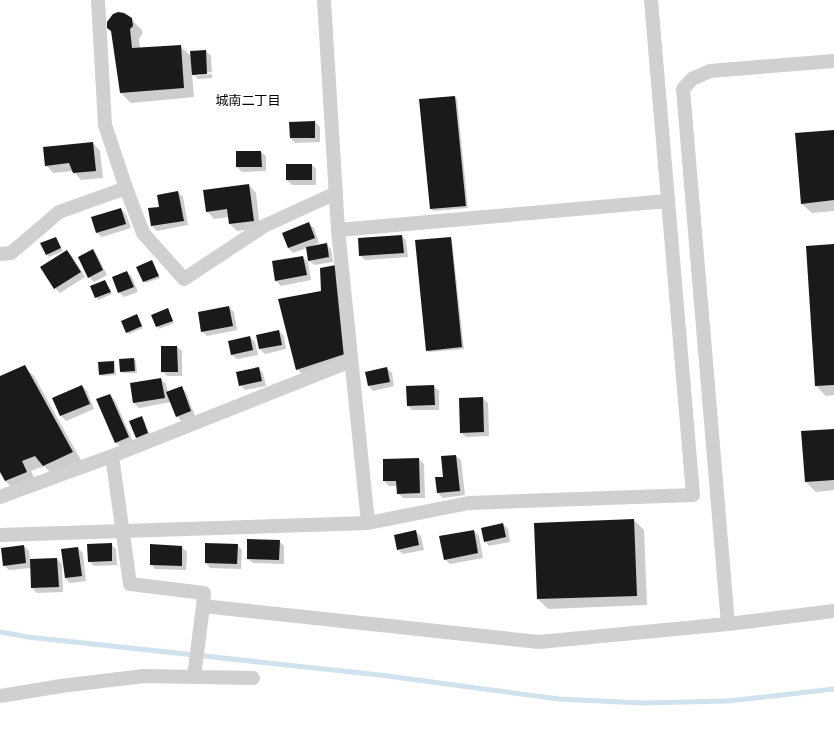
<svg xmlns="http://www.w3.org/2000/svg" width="834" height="740" font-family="'Alegreya Sans','Noto Sans JP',sans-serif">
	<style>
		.shadow { fill: #0003 }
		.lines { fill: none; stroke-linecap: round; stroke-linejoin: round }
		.stream { stroke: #cfe2ee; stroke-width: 5 }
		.building { fill: #1a1a1a }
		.minor { stroke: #d0d0d0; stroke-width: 14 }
		.labels { text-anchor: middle; stroke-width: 4; stroke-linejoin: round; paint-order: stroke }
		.neighbourhood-label { font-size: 13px; fill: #000; stroke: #fff }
	</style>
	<rect width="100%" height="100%" fill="#fff"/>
	<!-- shadow -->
	<path class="shadow" d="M131 19 141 29 143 33 139 39 140 48 180 46 192 57 206 51 211 56 212 72 196 74V76L212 74V78L198 79 192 73 194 97 131 103 121 93Z
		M454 97 457 99 468 208 433 211 431 209Z
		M315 122 320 127V142L295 143 291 138Z
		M834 131V211L812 213 802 204Z
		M93 143 100 151 103 178 81 180 73 171 53 173 46 165Z
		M261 152 266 156V171L242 172 237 167Z
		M287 165H312L316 169V185H292L287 180Z
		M249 185 256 193 260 228 237 231 230 224 229 217 214 219 207 211Z
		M178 192 183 197 188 225 157 231 152 226 160 207Z
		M121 209 126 214 131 228 102 237 97 233Z
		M309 224 314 228 319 243 312 246V247L326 244 331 249 333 262 314 265 309 260 307 248 293 253 288 248 283 233Z
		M401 236 406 240 408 257 365 260 360 255Z
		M56 238 63 251 49 257 42 244Z
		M450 238 452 240 464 349 429 352 427 350Z
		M834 245V395L826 396 816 386Z
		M92 250 97 255 107 275 94 282 89 277Z
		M67 251 72 256 85 277 60 293 55 288Z
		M303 257 308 262 311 280 281 286 276 281 273 262Z
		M151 261 160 278 146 283 144 281Z
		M127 272 132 277 138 292 124 297 119 292Z
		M105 281 112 294 98 300 91 287Z
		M322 292 357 362 307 379 297 369Z
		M229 307 234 312 237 330 207 336 202 331Z
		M168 310 174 323 159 329 152 316Z
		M136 315 143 328 129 334 127 332Z
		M279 331 284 336 286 349 265 354 260 349Z
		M250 337 255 342 258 355 237 359 232 355Z
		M177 347 182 351V376H167L162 371Z
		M134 359 136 361 137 373H123L121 371Z
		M113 362 115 364 116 375 102 376 100 374Z
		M24 367 34 376 82 462 53 475 44 466 31 471 36 482 15 490 5 481 0 470V377Z
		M258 368 263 373 266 386 245 390 240 385Z
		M387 368 392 373 394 386 373 391 369 386Z
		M161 379 166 384 168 393 181 387 186 392 195 416 181 421 177 416 171 402 139 408 134 403 131 384Z
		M82 386 87 391 94 409 66 421 61 416 54 398Z
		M434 386 439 391V410H412L408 406Z
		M110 395 115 400 133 442 121 447 116 442Z
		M483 398 488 403 489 436 466 437 461 433Z
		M142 418 144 420 150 435 139 439 136 437Z
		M834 430V490L816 492 806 482Z
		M456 456 461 460 465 495 443 498 438 493Z
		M419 459 424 464 425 498H403L398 493V486H389L384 481Z
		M634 520 644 530 647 605 548 609 538 599Z
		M503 524 508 529 510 542 489 546 485 541Z
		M474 531 479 536 483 558 450 564 445 559Z
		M416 532 421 536 424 550 403 554 398 549Z
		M279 541 284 546V564L253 563 248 559Z
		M111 544 116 549 117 565 94 566 89 561Z
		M237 545 242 550 241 569 210 568 206 563Z
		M24 546 29 551 30 560 57 559 62 564 63 592 37 593 32 588V568L9 570 4 565Z
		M151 546 182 547 187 552 186 570 155 569 151 564Z
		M78 548 83 553 86 581 70 583 65 578Z"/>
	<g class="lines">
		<!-- stream -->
		<path class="stream" d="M0 632 28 637 380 675 559 699 642 703 728 701 834 689"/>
	</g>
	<!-- building -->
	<path class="building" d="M118 12 124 13 132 18 133 26 130 29 132 48 181 45 184 88 120 93 111 31 107 28V22L113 14Z
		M206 50 207 74 192 75 190 51Z
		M455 96 466 206 430 209 419 99Z
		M315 121V138H290L289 122Z
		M834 130V200L801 204 795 133Z
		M93 142 96 171 73 173 69 163 45 166 43 147Z
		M236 151H261L262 167H236Z
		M286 164H312V180H286Z
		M249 184 254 221 229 224 227 209 206 212 203 190Z
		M178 191 184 221 151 226 148 208 159 207 157 195Z
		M121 208 126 224 96 233 91 217Z
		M309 222 315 238 288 248 282 233Z
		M402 235 404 253 359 256 358 238Z
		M56 237 61 248 46 255 40 243Z
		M451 237 462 347 426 351 415 240Z
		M327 243 329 257 308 261 306 247Z
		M834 244V385L815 386 806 246Z
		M93 249 103 270 88 278 78 257Z
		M67 250 81 272 54 289 40 267Z
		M303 256 307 275 275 281 272 261Z
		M152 260 159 276 143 282 136 267Z
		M336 265 348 353 296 370 278 299 321 291 320 268Z
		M127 271 134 287 118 293 112 277Z
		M105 280 111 292 95 298 90 286Z
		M229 306 233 326 201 332 198 312Z
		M168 308 173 321 156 327 151 315Z
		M137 314 142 326 126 333 121 321Z
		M279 330 282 345 259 349 256 335Z
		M250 336 253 350 231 355 228 341Z
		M161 346H177L178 372H161Z
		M134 358 135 371 120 372 119 359Z
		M114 361V373L99 375 98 362Z
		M25 365 73 452 43 466 35 456 22 461 27 472 5 481 0 472V376Z
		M259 367 262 381 239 386 236 372Z
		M387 367 390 382 368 386 365 372Z
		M161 378 165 398 133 403 130 383Z
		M82 385 90 404 60 416 52 398Z
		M434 385 435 405 407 406 406 386Z
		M182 386 191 411 176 417 166 392Z
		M110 394 129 437 115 443 96 399Z
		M483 397 484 432 460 433 459 398Z
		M142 416 148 433 136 438 129 421Z
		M834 429V480L805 482 801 431Z
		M456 455 460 491 437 493 435 477H443L441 456Z
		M419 458 420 493 397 494 396 481H383V459Z
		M634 519 637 596 537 599 534 523Z
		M503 523 506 537 484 542 481 528Z
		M416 530 419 545 397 550 394 535Z
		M474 530 478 553 444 560 439 536Z
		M247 539 280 540 279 560 247 559Z
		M112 543V561L88 562 87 544Z
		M205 543 238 544 237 564 205 563Z
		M150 544 182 546V566L150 565Z
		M24 545 26 563 3 566 1 548Z
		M78 547 82 576 65 578 61 549Z
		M57 558 59 587 31 588 30 559Z"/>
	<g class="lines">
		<!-- minor -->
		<path class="minor" d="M324 0 338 230 368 523 469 503 693 495 651 0
			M126 188 143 233 184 279 264 226 336 193
			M338 230 668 201
			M0 254 11 253 59 212 126 188 105 125 98 0
			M112 456 130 584 204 593 203 606
			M0 497 112 456 351 361
			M0 535 368 523
			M728 624 683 89 692 79 710 71 834 61
			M194 677 203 606 539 642 728 624 834 611
			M0 696 61 686 144 676 253 678"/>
	</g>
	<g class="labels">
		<!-- neighbourhood labels -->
		<g class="neighbourhood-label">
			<text x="248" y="105">城南二丁目</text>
		</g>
	</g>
</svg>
